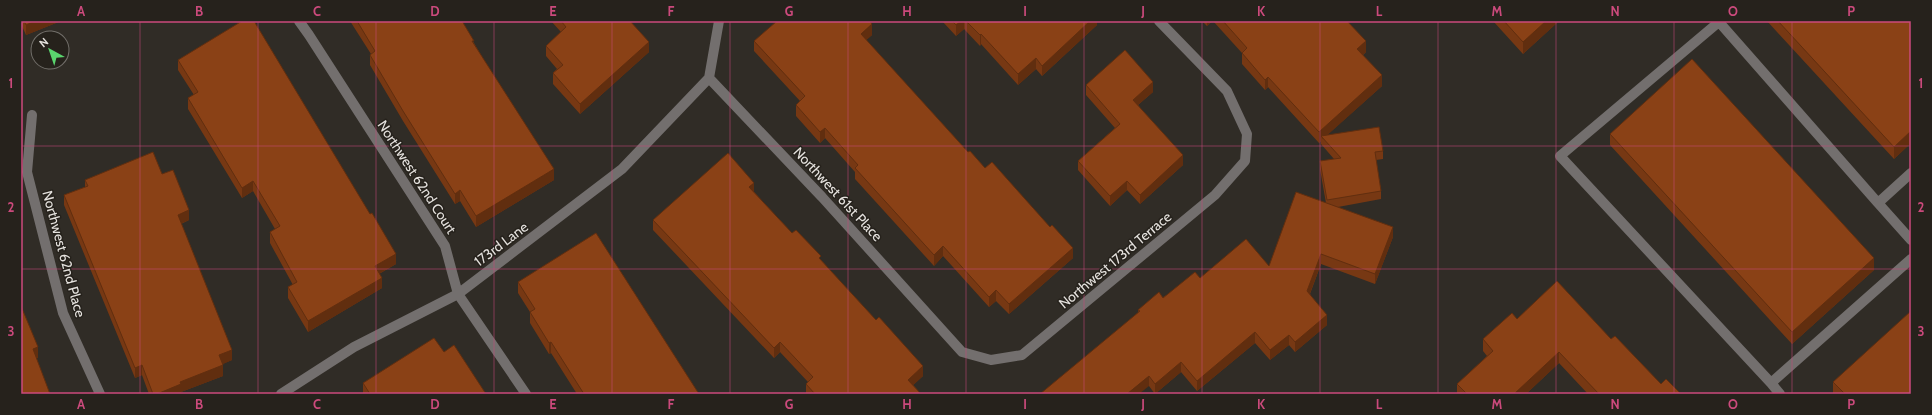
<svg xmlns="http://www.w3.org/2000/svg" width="1932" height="415" font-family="Cabin,sans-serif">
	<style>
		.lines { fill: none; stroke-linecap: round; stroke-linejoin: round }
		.minor { stroke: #736f6e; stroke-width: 10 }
		.wall { fill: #773813 }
		.shaded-wall { fill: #612e0f }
		.building { fill: #8a4116; stroke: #612e0f }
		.grid { fill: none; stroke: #cb4a7c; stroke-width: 1; stroke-opacity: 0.55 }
		.labels { text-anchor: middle; stroke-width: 3; stroke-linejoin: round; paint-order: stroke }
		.street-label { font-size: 14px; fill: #e5e2de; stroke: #26221c }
		.neatline { fill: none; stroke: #cb4a7c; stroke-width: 1.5 }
		.grid-label { font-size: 13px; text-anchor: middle; font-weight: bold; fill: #cb4a7c }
	</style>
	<rect width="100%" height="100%" fill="#302c26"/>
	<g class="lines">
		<!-- minor -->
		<path class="minor" d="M299 21 309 35 445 246 458 294 526 394
			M719 21 709 78 822 197 962 352 991 360 1022 355 1215 195 1245 161 1247 134 1227 91 1159 21
			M1720 21 1560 156 1771 383 1911 259
			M1719 22 1878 203
			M32 115 27 172 63 313 100 394
			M1911 173 1878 203 1911 240
			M1771 383 1780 394
			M281 394 354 347 458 294 622 169 709 78"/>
	</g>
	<!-- wall -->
	<path class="wall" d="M21 21H61L26 35 21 24Z
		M350 21H462L474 43 554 180 476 227 460 201 455 204 403 121 370 65V55L371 54Z
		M551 21H631V22L649 52 580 114 553 84V73L557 69 546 56V46L561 32Z
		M942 21H1097V25L1042 76 1036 69 1018 85 981 44 980 46 964 29 956 36Z
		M1202 21H1212L1207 26Z
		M1213 21H1347L1366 52 1363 55 1382 86 1327 135 1383 151V159L1376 160 1381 191V199L1338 207 1393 237 1375 284 1321 264 1310 294 1327 325 1295 352 1289 345 1270 360 1255 343 1197 391 1181 372 1155 394 1149 386 1138 310 1200 278 1269 266 1326 203 1320 169V161L1334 159 1321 144V141L1319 143 1268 87 1265 90 1242 64V53Z
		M1493 21H1559L1523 54Z
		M1767 21H1911V143L1894 159Z
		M872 35 866 40 968 152 1073 258 1009 314 996 301 989 307 943 256 934 266 855 179V172L825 138 820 143 796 116V105L800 101 754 51V41Z
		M178 60 396 264 379 274 382 288 308 332 288 298V287L293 285 270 243V232L275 229 253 191 242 198 188 109V98L194 95 178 70Z
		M1086 85 1153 92 1138 105 1183 165 1140 204 1127 190 1110 206 1078 170V161L1115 128 1086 95Z
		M1610 134 1874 270 1792 344 1610 145Z
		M162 174 189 220 181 224 232 360 222 364 223 376 181 392V394H149L142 375 135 378 64 205V195L85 187V180Z
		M754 192 792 233 821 260 923 376 913 385 921 394H806V384L808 382 780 352 774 358 653 230V220Z
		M518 282 699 394H577L551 353 549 354 530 323V312L518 293Z
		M1517 319 1611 339 1661 384 1681 394H1588L1559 363 1526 394H1457V384L1487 356 1483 351V339Z
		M444 352 486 394H364L363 393V383Z
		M1833 382 1911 394H1834L1833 393Z"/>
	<!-- shaded-wall -->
	<path class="shaded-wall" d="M35 21H61L26 35V25Z
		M961 21H964V29L956 36V25Z
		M1090 21H1097V25L1042 76V66Z
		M1207 21H1212L1207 26Z
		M1546 21H1559L1523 54V42Z
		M872 24V35L861 45V34Z
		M981 34V44L980 46V35Z
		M1366 41V52L1357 60V49Z
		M649 42V52L580 114V104Z
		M1036 58V69L1018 85V74Z
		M1382 75V86L1323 139 1321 136V141L1319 143V132Z
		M1268 77V87L1265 90V80Z
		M1153 82V92L1133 109V100Z
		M825 128V138L820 143V132Z
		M1911 131V143L1894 159V147Z
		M1183 155V165L1140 204V195Z
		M554 169V180L476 227V216Z
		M253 181V191L242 198V188Z
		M1127 181V190L1110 206V196Z
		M754 183V193L749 187Z
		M460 190V201L455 204V194Z
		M189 210V220L178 225V215Z
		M1393 227V237L1375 284V274Z
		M943 246V256L934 266V255Z
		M1073 248V258L1009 314V304Z
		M396 254V264L375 276V266Z
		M1321 254V264L1307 301V291Z
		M1874 258V270L1792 344V332Z
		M382 278V288L308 332V321Z
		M996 290V301L989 307V297Z
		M1327 315V325L1295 352V342Z
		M1255 332V343L1197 391V381Z
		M1289 335V345L1270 360V350Z
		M551 342V353L549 354V343Z
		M780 342V352L774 358V348Z
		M38 347V358L33 360V349Z
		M232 350V360L219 366V355Z
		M1559 352V363L1526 394H1514Z
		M1181 362V372L1155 394V384Z
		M142 365V375L135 378V368Z
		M223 365V376L181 392V394H157L180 382Z
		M923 366V376L908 390V380Z
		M1149 376V386L1139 394H1127Z"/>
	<!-- building -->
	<path class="building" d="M24 21H35L26 25Z
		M242 21H254L370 214 372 213 396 254 375 266 382 278 308 321 288 287 297 282 270 232 280 226 253 181 242 188 188 98 198 92 178 60Z
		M357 21H462L474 41H472L554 169 476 216 460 190 455 194 403 111 370 55 375 51Z
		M561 21H630L649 42 580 104 553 73 563 65 546 46 566 27Z
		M777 21H869L872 24 861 34 968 152 970 151 985 168 992 162 1050 227 1052 225 1073 248 1009 304 996 290 989 297 943 246 934 255 855 168 858 165 825 128 820 132 796 105 805 96 754 41Z
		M952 21H961L956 25Z
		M966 21H1090L1042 66 1036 58 1018 74 981 34 980 35Z
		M1223 21H1347L1366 41 1357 49 1382 75 1319 132 1268 77 1265 80 1242 53 1247 48Z
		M1504 21H1546L1523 42Z
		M1778 21H1911V131L1894 147Z
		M1125 50 1153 82 1133 100 1183 155 1140 195 1127 181 1110 196 1078 161 1120 124 1086 85Z
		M1692 59 1874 258 1792 332 1610 134Z
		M1379 127 1383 151 1375 152 1381 191 1327 200 1320 161 1341 158 1321 136Z
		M153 152 162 174 173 170 189 210 178 215 232 350 219 355 223 365 180 382 181 384 157 394H153L142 365 135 368 64 195 88 186 85 180Z
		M728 153 754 183 749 187 792 233 796 230 821 256 819 258 876 320 879 317 923 366 908 380 921 394H815L806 384 813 377 780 342 774 348 653 220Z
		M1296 192 1393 227 1375 274 1321 254 1307 291 1327 315 1295 342 1289 335 1270 350 1255 332 1197 381 1181 362 1155 384 1149 376 1127 394H1040L1140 311 1138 310 1159 292 1163 298 1195 272 1200 278 1246 239 1269 266Z
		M596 233 699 394H584L551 342 549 343 530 312 535 309 518 282Z
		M1557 281 1611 339 1615 336 1661 384 1666 379 1681 394H1599L1559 352 1514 394H1467L1457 384 1493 351 1483 339 1512 313 1517 319Z
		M21 306 38 347 33 349 50 394H21Z
		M1911 311V394H1845L1833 382Z
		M434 338 444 352 454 345 486 394H370L363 383Z"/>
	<!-- grid -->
	<path class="grid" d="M140 21V394M258 21V394M376 21V394M494 21V394M612 21V394M730 21V394M848 21V394M966 21V394M1084 21V394M1202 21V394M1320 21V394M1438 21V394M1556 21V394M1674 21V394M1792 21V394M21 146H1911M21 269H1911"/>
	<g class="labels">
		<!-- street labels -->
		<g class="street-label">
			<text transform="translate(417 177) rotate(57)" y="5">Northwest 62nd Court</text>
			<text transform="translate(838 194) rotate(47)" y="5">Northwest 61st Place</text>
			<text transform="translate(501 244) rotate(-37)" y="5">173rd Lane</text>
			<text transform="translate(64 254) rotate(75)" y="5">Northwest 62nd Place</text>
			<text transform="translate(1115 260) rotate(-40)" y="5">Northwest 173rd Terrace</text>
		</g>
	</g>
	<!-- border -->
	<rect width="1932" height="415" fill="none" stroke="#26221c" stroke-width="44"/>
	<!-- north arrow -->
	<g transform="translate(50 50) rotate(320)"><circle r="19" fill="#26221c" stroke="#726f6a"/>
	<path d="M0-3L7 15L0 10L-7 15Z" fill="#5ad56e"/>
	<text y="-6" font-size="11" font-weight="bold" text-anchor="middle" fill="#e5e2de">N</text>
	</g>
	<rect x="22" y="22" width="1888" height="371" class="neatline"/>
	<g class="grid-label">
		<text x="81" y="16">A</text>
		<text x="199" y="16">B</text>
		<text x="317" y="16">C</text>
		<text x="435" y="16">D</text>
		<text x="553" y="16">E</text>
		<text x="671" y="16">F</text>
		<text x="789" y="16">G</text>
		<text x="907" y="16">H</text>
		<text x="1025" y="16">I</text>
		<text x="1143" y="16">J</text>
		<text x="1261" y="16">K</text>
		<text x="1379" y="16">L</text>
		<text x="1497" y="16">M</text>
		<text x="1615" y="16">N</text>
		<text x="1733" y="16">O</text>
		<text x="1851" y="16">P</text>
		<text x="11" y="88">1</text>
		<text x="1921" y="88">1</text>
		<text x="11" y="212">2</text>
		<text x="1921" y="212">2</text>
		<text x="11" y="336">3</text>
		<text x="1921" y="336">3</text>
		<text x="81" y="409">A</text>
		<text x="199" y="409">B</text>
		<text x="317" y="409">C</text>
		<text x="435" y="409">D</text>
		<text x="553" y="409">E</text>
		<text x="671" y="409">F</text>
		<text x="789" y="409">G</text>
		<text x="907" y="409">H</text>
		<text x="1025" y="409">I</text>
		<text x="1143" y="409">J</text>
		<text x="1261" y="409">K</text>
		<text x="1379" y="409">L</text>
		<text x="1497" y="409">M</text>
		<text x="1615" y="409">N</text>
		<text x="1733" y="409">O</text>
		<text x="1851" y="409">P</text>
	</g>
</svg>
